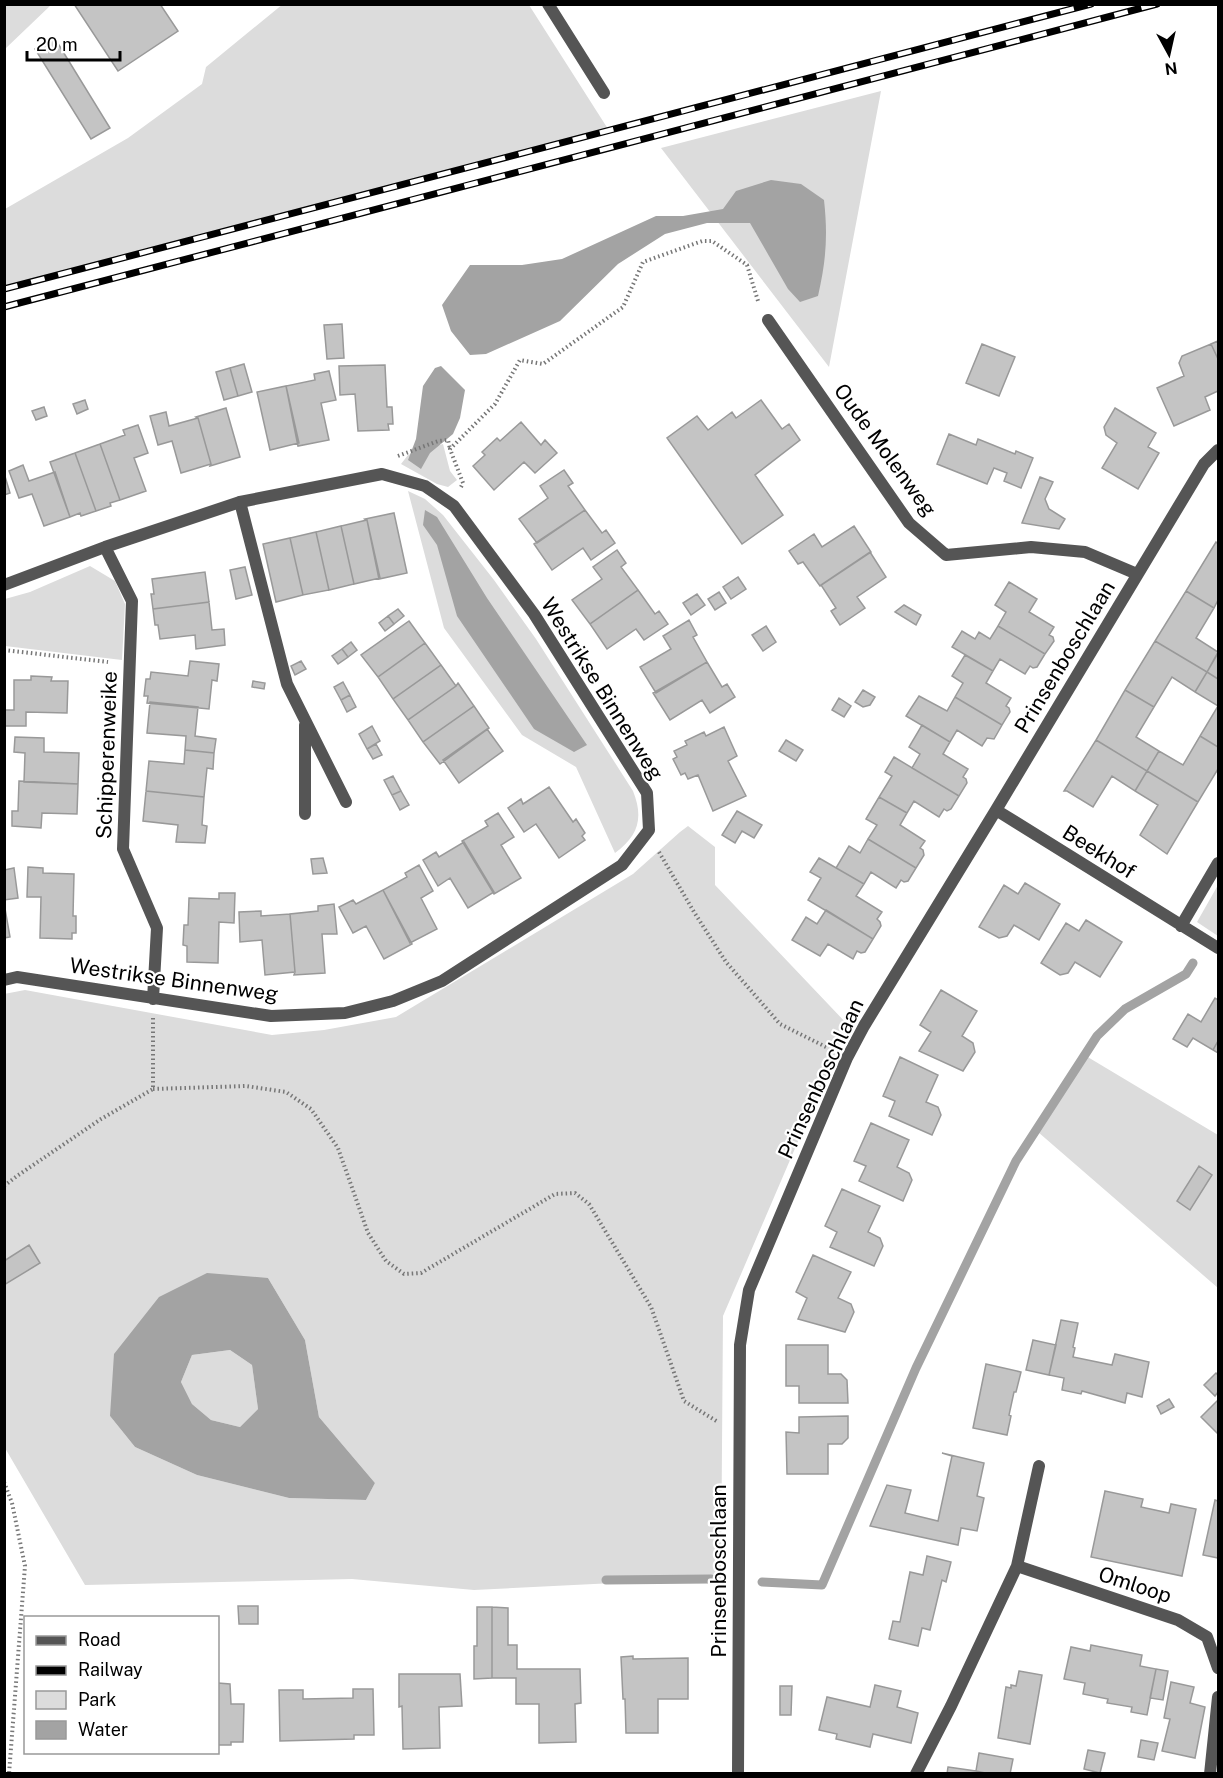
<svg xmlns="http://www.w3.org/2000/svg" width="1223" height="1778" font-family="'Public Sans',sans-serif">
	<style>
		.green { fill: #dcdcdc; fill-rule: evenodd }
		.water { fill: #a3a3a3; fill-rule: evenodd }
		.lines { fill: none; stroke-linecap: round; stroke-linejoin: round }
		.stream { stroke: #a3a3a3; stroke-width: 9 }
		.building { fill: #c4c4c4; stroke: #999; stroke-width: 1.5 }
		.path { stroke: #777; stroke-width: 4; stroke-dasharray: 1.5 3; stroke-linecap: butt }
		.service { stroke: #555; stroke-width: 12 }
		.minor { stroke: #555; stroke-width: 12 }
		.rail-casing { stroke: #000; stroke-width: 7 }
		.rail { stroke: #fff; stroke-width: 4.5; stroke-dasharray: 14; stroke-linecap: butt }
		.labels { text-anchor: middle; stroke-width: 4.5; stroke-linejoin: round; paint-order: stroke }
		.street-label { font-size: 21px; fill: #000; stroke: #fff }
	</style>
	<rect width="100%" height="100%" fill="#fff"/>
	<!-- green -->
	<path class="green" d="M5 4H51V5L5 49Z
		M283 4 529 5 608 129 5 286V209L128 138 202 84 206 67Z
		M881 91 829 367 661 148Z
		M443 444 450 471 457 480 448 487 437 484 401 464 408 455Z
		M408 491 425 499 443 515 494 580 536 639 633 791C644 818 638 836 615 853L576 767 522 735 444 628Z
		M90 566 115 581 125 604 122 660 5 646V599L30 592Z
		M688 826 715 847V885L848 1025 723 1316 721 1579 715 1578 474 1590 352 1579 85 1585 5 1448 4 994 25 990 272 1035 324 1030 396 1017 633 874 680 832ZM268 1278 305 1340 319 1417 375 1483 366 1500 289 1498 197 1475 135 1447 110 1416Z
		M1218 885V936L1197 922Z
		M1086 1056 1218 1135V1288L1038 1132Z
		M230 1350 252 1365 258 1409 240 1427 211 1420 192 1404 181 1382 192 1355Z"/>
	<!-- water -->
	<path class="water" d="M771 180 801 184 824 200C828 236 826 261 818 296L800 302 788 289 750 223H707L665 234 618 264 560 321 486 354 470 355 451 331 442 305 470 265H522L562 259 656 216H683L723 209 736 191Z
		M441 366 465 390 460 418 453 434 430 453 421 469 408 460 416 439 423 386 435 368Z
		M425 510 437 517 487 598 587 745 574 752 534 729 457 616 437 545 423 525Z
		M207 1273 268 1278 305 1340 319 1417 375 1483 366 1500 289 1498 197 1475 135 1447 110 1416 114 1354 159 1297ZM230 1350 252 1365 258 1409 240 1427 211 1420 192 1404 181 1382 192 1355Z"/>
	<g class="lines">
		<!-- stream -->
		<path class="stream" d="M606 1580 711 1579
			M762 1582 822 1585 916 1368 1016 1161 1097 1036 1125 1009 1186 974 1193 963"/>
	</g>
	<!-- building -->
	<path class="building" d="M74 4H160L178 31 118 71Z
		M54 37 110 128 91 139 35 49Z
		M342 324 344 358 327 359 324 325Z
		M1218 341V359L1211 344Z
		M982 344 1015 357 999 396 966 383Z
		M1211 344 1218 359V391L1205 397 1210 410 1174 426 1157 388 1184 376 1179 363 1182 356Z
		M244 364 252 392 238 396 230 368Z
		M385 365 387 407H392L393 424H388L389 430 358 431 355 394 340 395 339 366Z
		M230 368 238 396 224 400 216 372Z
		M329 371 336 400 321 403 329 440 298 446 286 386 315 380 314 374Z
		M286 386 299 443 270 450 257 392Z
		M85 400 88 409 77 414 73 404Z
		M761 400 782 429 789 424 800 440 755 475 783 515 742 544 667 438 697 416 708 430 732 412 736 418Z
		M44 407 47 416 36 420 32 411Z
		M226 408 240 457 210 466 211 464 198 418 196 417Z
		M1115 408 1156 433 1148 447 1159 453 1138 489 1102 468 1117 443 1106 435 1104 427Z
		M166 412 169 426 198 418 211 464 181 473 172 441 158 445 150 416Z
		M521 422 541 445 545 440 557 453 535 473 524 462 494 490 473 466 485 455 482 452 497 438 500 441Z
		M138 425 148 453 134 458 146 491 120 500 100 444 125 435 123 430Z
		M949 434 976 445 978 439 1015 454 1016 451 1033 458 1021 488 1004 481 1007 473 994 468 987 484 937 464Z
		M100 444 120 500 110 503 111 506 96 511 75 453Z
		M75 453 96 511 81 516 80 513 70 517 50 462Z
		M23 465 29 481 55 472 70 517 44 526 32 494 19 498 9 471Z
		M564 470 573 483 568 486 585 510 537 543 519 519 548 498 540 486Z
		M4 473 10 493 4 495Z
		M1040 477 1053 482 1045 499 1049 509 1065 519 1059 529 1022 523Z
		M585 510 602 533 606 530 615 543 591 560 583 548 552 570 534 544Z
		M394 513 407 573 379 579 367 520 365 519Z
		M367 520 380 578 354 584 341 526Z
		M341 526 354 584 329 590 316 532Z
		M854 526 871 552 820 586 803 562 798 564 789 551 814 534 822 547Z
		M316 532 329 590 303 595 290 538Z
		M290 538 303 595 276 602 263 544Z
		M1216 542 1218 544V600L1214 608 1186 591Z
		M617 550 626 563 621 567 638 590 590 624 572 600 602 579 593 567Z
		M870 552 886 577 857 597 865 608 840 625 831 611 836 608 821 585Z
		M245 567 252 595 236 599 230 570Z
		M205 572 209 602 153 609 151 594H154L152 579Z
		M738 577 746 589 731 599 723 587Z
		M1009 582 1037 599 1029 612 1054 627 1049 635 1053 637 1054 641 1045 654 998 626 1006 612 995 605Z
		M638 590 655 614 659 611 668 624 644 640 636 629 607 649 590 624Z
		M1186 591 1214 608 1196 638 1218 652 1207 672 1155 641Z
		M719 592 726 603 715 610 708 599Z
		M697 594 705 605 691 615 683 603Z
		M209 602 212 630 224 629 225 645 196 649 195 635 160 639 158 625H155L153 609Z
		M904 605 921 615 916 625 895 612Z
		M398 609 404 616 394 624 388 616Z
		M388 616 394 624 385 631 379 623Z
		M689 620 697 635 693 637 707 662 656 693 640 667 671 649 663 636Z
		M409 621 425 643 378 677 361 655Z
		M766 626 776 642 763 651 752 635Z
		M998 626 1045 654 1037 667 1033 668 1030 666 1025 674 1000 659 993 671 952 647 962 631 975 639 979 632 990 639Z
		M1155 641 1207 672 1195 692 1172 677 1154 707 1125 690Z
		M351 642 357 650 348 657 342 649Z
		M425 643 441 665 393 699 378 677Z
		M342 649 348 657 338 664 332 656Z
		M1218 653V679L1207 672Z
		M965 655 993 671 986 683 1011 698 1006 706 1009 708 1010 712 1002 725 955 697 963 683 952 676Z
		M190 661 219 664 217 681 212 680 209 709 147 703 148 696H144L146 679H150L151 672 188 676Z
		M301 661 306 669 295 675 291 666Z
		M707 662 722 687 727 684 735 697 710 713 702 700 670 720 653 693Z
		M441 665 456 686 408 720 393 699Z
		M1207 672 1218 679V706L1195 692Z
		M31 676 52 677 51 681H68L67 713 26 712V726H4V710H14V680H31Z
		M253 681 265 683 264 689 252 687Z
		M343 682 350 695 341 700 334 687Z
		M458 683 474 706 423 742 408 720 456 686Z
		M863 690 875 697 870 705 863 707 855 702Z
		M1125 690 1154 707 1136 737 1159 751 1147 771 1096 740Z
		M350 695 356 707 347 712 341 700Z
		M919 696 947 711 955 697 1002 725 994 739 987 738 982 746 957 730 950 742 906 716Z
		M839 698 851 706 844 717 832 710Z
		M150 702 198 707 195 736 216 739 214 753 185 750 186 736 147 733Z
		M474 706 489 728 440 764 423 742Z
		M1218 706V747L1200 736Z
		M922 725 950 742 943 754 968 769 963 777 966 779 967 783 959 796 912 768 920 754 909 747Z
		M372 726 380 741 367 749 359 734Z
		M724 727 737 756 728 761 746 796 713 811 698 775 688 779 685 773 681 775 673 759 677 757 674 751 687 745 685 741 704 732 706 736Z
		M487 729 503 751 459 783 443 760Z
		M1200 736 1218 747V769L1198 802 1147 771 1159 751 1183 765Z
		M15 737 44 738V752L79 753 78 784 24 782 25 753 14 752Z
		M786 740 803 750 796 761 779 751Z
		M1096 740 1147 771 1135 791 1112 776 1093 807 1067 791H1064Z
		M376 744 382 755 373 759 367 749Z
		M185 750 214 753 213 769 207 768 204 797 146 791 149 761 184 764Z
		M894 757 959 796 951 809 947 811 944 809 939 817 914 801 907 813 879 797 892 776 885 772Z
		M1147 771 1198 802 1167 854 1140 835 1158 805 1135 791Z
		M393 776 401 791 392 795 384 780Z
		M19 781 78 784 77 814 42 813 41 828 12 826V811H18Z
		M549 787 573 822 576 819 585 833 582 836 585 840 559 858 536 824 524 832 508 808 521 799 523 804Z
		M146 791 204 797 202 825 207 826 205 843 176 842 178 825 143 821Z
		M401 791 409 805 400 810 392 795Z
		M879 797 907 813 900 825 925 841 920 848 923 850 924 855 916 868 868 839 877 825 866 819Z
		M737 811 762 825 754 838 742 831 735 843 722 835Z
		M498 813 514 837 501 845 521 878 494 894 462 841 488 826 485 821Z
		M868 839 916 868 908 881 904 882 901 880 896 888 871 872 864 884 836 868 849 846 860 853Z
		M464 842 494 892 468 908 450 878 438 886 423 860 436 852 439 857Z
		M323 858 327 873 313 874 311 859Z
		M819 858 864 884 856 896 882 912 877 919 880 922 881 926 873 939 808 900 821 878 810 872Z
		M419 865 433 891 421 898 437 929 410 943 383 890 407 877 405 873Z
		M28 867 43 868V873L74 874 73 916H76V933H72V939L40 938 41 897H27Z
		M14 868 18 898 4 900V870Z
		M1025 883 1060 904 1039 940 1014 925 1007 936 999 938 979 927 1004 885 1018 894Z
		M383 890 412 944 384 959 366 926 353 933 339 907 353 900 356 904Z
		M219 893H235L234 923 219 922 218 963 187 962V946L183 945 184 925H188L189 898 219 899Z
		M4 903 10 937 4 938Z
		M334 904 337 934H322L325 973 294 975 295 972 290 914 318 911V906Z
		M826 910 873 939 865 952 861 953 857 951 853 959 828 944 820 956 792 940 806 917 817 924Z
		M261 911V916L290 914 295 972 265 975 262 940 240 942 239 912Z
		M1086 920 1122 942 1100 977 1075 962 1068 973 1060 975 1041 963 1066 923 1079 931Z
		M941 990 977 1011 962 1036 973 1043 975 1052 963 1071 919 1051 931 1032 920 1025Z
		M1215 998 1218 1000V1041L1213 1050 1193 1038 1187 1047 1173 1039 1188 1014 1201 1022Z
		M1218 1041V1053L1213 1050Z
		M900 1057 938 1075 926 1102 938 1107 941 1115 932 1135 889 1116 895 1101 883 1096Z
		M871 1123 909 1140 897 1167 909 1173 912 1180 903 1201 859 1181 866 1166 854 1161Z
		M1199 1166 1212 1175 1190 1210 1177 1201Z
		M842 1189 880 1206 868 1232 880 1238 883 1246 874 1266 830 1247 837 1232 825 1226Z
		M29 1245 40 1263 4 1285V1261Z
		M813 1255 851 1272 838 1298 851 1304 854 1312 845 1332 798 1319 807 1298 796 1292Z
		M1061 1320 1078 1323 1073 1347 1075 1348 1073 1357 1112 1365 1115 1354 1149 1362 1142 1397 1127 1393 1125 1403 1082 1391 1081 1394 1062 1390 1064 1378 1049 1375Z
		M1033 1340 1056 1345 1049 1375 1026 1370Z
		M786 1345H828V1374H841L847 1380 848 1403H799V1386H786Z
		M986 1364 1021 1372 1016 1392H1014L1009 1415 1011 1416 1007 1435 973 1428Z
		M1216 1373 1218 1375V1392L1215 1396 1204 1385Z
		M1169 1399 1174 1407 1161 1414 1157 1406Z
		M1218 1400V1434L1201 1417Z
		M848 1416V1438L842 1444H828V1474H787L786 1432 799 1433V1417Z
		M942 1453 984 1463 977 1496 984 1498 977 1531 961 1528 958 1545 870 1526 887 1485 911 1490 905 1513 938 1521 952 1456Z
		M1105 1491 1143 1499 1141 1507 1169 1513 1171 1504 1196 1509 1182 1576 1091 1557Z
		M1215 1500 1218 1501V1558L1203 1555Z
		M927 1556 951 1562 946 1582 942 1580 930 1630 922 1628 918 1646 889 1639 893 1621 900 1622 910 1572 923 1575Z
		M238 1606H258V1624H239Z
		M477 1607H492V1678L474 1679V1646H477Z
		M492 1607 508 1608V1645H517V1669H580L581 1703 575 1704 576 1742 539 1743V1704H516V1678H492Z
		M1091 1645 1142 1655 1140 1666 1156 1669 1147 1715 1131 1712 1132 1707 1107 1703 1108 1699 1083 1694 1085 1683 1064 1679 1071 1647 1090 1651Z
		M633 1656V1659L688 1658V1699H658V1733H626L625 1699H623L621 1657Z
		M1156 1669 1168 1671 1163 1700 1150 1698Z
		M1019 1671 1042 1675 1030 1744 998 1738 1006 1687 1011 1688V1685L1016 1686Z
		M399 1674H460L462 1706 439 1707 440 1748 403 1749 402 1706 399 1707Z
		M1171 1682 1194 1687 1190 1703 1205 1707 1195 1758 1162 1751 1170 1719 1164 1718Z
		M218 1683 230 1684 231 1704H244L243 1742H231V1745H218Z
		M875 1685 901 1691 897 1707 918 1713 911 1743 873 1734 870 1747 836 1739 837 1734 819 1730 827 1697 870 1707Z
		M780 1686H792L791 1715H780Z
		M353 1689H373L374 1735H354V1739L280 1741 279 1690H303V1699L353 1698Z
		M1141 1740 1158 1743 1154 1760 1138 1757Z
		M1088 1750 1105 1753 1100 1773 1084 1769Z
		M979 1753 1013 1759 1010 1774H990L976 1771Z
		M948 1767 976 1771 990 1774H947Z"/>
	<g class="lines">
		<!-- path -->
		<path class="path" d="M398 456 438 441 448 440 450 449
			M461 487 463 483 450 449 495 404 520 360 543 364 623 307 643 262 702 241H712L747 265 758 301
			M4 650 108 662
			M659 852 694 912 726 962 780 1024 828 1048
			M153 1089 246 1086 286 1092 311 1109 338 1148 368 1233 386 1261 404 1274 421 1273 555 1194 575 1193 589 1204 651 1307 684 1401 718 1422
			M4 1186 17 1176 101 1119 153 1089V1018
			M4 1482 12 1503 25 1566 9 1774"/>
		<!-- service -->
		<path class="service" d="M240 502 287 684 346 802
			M305 725V814"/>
		<!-- minor -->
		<path class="minor" d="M548 4 604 93
			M768 320 909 523 946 555 1031 547 1085 552 1137 574
			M105 547 132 601 123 849 157 928 153 999
			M4 585 105 547 240 502 382 474 425 486 454 506 534 614 647 793 649 830 622 865 442 981 393 1001 345 1013 271 1016 17 977 4 980
			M996 810 1218 948
			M1181 926 1218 863
			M1017 1566 1178 1620 1207 1637 1218 1668
			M738 1774 740 1345 749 1290 847 1058 864 1026 996 810 1204 464 1218 450
			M916 1774 951 1706 1017 1566 1039 1466
			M1210 1774 1218 1697"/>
		<!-- rail casing -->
		<g class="rail-casing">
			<path id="rail" d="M4 289 1091 4
				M4 307 1157 4"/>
		</g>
		<!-- rail -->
		<use href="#rail" class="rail"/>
	</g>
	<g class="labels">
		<!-- street labels -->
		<g class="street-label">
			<text transform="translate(885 450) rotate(54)" y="7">Oude Molenweg</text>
			<text transform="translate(1065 657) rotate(-59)" y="7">Prinsenboschlaan</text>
			<text transform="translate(602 689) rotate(58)" y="7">Westrikse Binnenweg</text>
			<text transform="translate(107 755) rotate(-88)" y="7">Schipperenweike</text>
			<text transform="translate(1099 852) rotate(32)" y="7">Beekhof</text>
			<text transform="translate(174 980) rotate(8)" y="7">Westrikse Binnenweg</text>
			<text transform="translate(821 1079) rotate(-65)" y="7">Prinsenboschlaan</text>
			<text transform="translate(719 1571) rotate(-90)" y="7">Prinsenboschlaan</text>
			<text transform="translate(1135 1585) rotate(18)" y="7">Omloop</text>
		</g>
	</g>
	<!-- border -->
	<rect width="1223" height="1778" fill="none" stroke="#000000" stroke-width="12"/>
	<!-- legend -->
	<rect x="24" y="1616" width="195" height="138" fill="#ffffff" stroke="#999999" stroke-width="1.5"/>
	<rect x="36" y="1636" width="30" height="9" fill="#555555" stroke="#999999" stroke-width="1.5"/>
	<text x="78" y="1646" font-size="18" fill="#000000">Road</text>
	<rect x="36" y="1666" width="30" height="9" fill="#000000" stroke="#999999" stroke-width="1.5"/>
	<text x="78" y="1676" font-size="18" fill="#000000">Railway</text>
	<rect x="36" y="1691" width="30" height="18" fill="#dcdcdc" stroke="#999999" stroke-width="1.5"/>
	<text x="78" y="1706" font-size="18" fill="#000000">Park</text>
	<rect x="36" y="1721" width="30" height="18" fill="#a3a3a3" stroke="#999999" stroke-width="1.5"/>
	<text x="78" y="1736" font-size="18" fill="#000000">Water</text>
	<!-- north arrow -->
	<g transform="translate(1169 54) rotate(172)" stroke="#ffffff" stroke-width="4.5" paint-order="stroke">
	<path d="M0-4.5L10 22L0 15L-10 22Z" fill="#000000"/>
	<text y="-9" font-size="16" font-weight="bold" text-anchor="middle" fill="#000000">N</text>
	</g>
	<!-- scale -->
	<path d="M27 51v9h93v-9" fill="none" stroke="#000000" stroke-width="3"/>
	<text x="36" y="51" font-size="18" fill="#000000" stroke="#ffffff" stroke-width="4.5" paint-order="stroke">20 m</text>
</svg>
